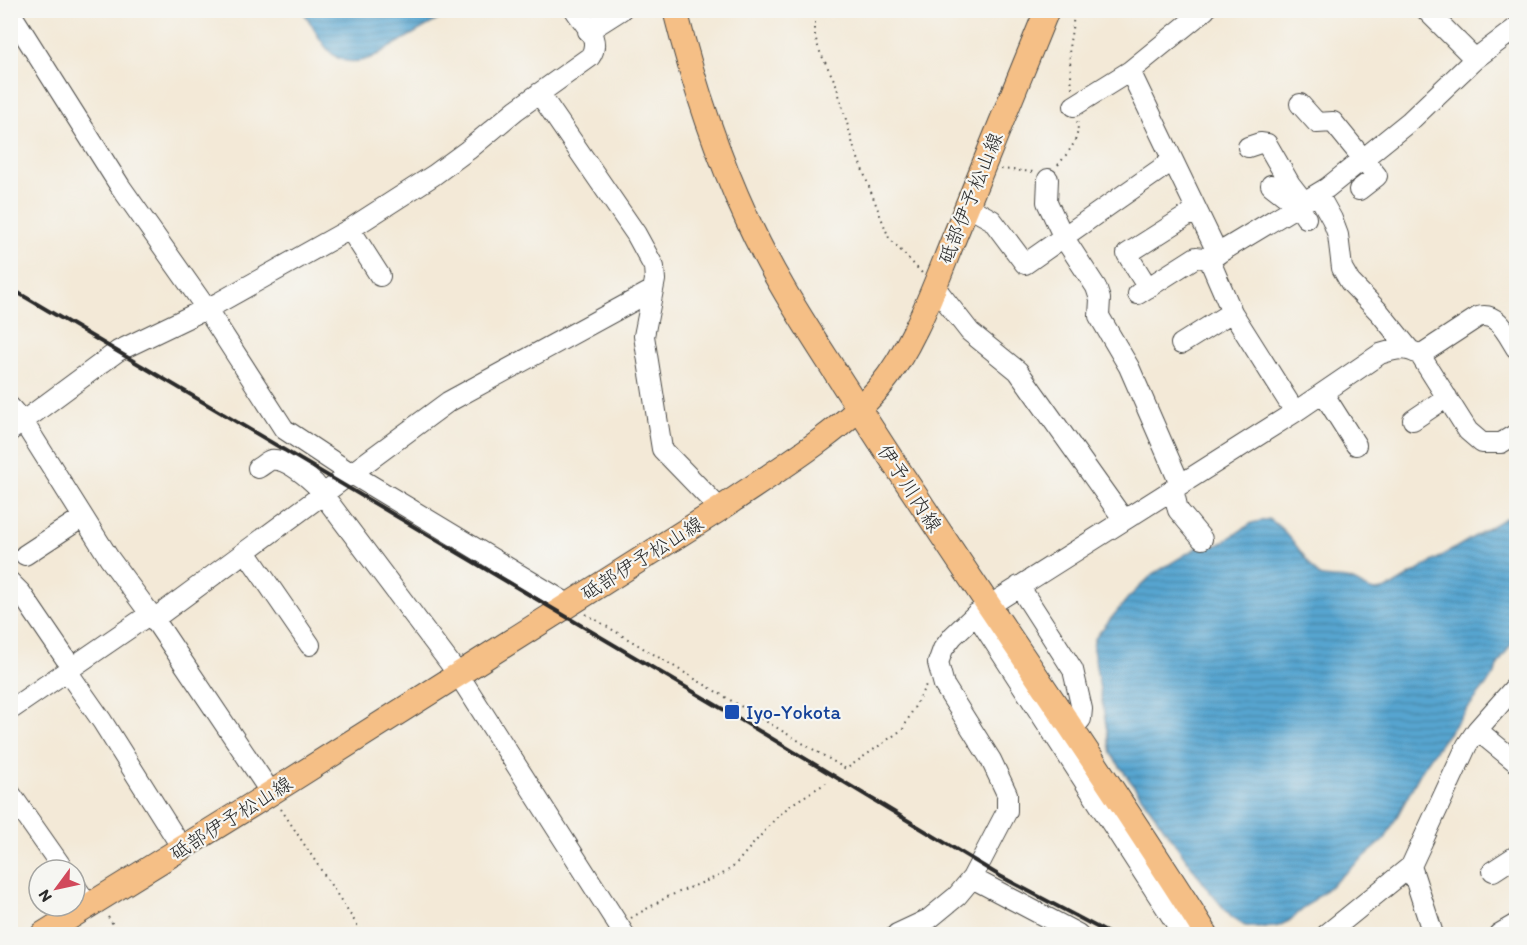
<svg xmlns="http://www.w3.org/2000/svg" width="1527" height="945" font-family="Itim,'Klee One',sans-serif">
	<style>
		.water { fill: url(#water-rules); stroke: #41687e; stroke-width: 1.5 }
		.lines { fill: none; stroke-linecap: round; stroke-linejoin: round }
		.minor-casing { stroke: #494845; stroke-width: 22 }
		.major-casing { stroke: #494845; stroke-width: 26 }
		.path { stroke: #494845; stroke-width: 2; stroke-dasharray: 1.5 4.5; stroke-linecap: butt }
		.minor { stroke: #fff; stroke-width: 20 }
		.major { stroke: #f5bf86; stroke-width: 24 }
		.rail { stroke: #2b2b2b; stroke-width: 4 }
		.transit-dot { fill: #1a4fb4; stroke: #f6f6f2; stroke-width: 2 }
		.labels { text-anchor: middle; stroke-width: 4.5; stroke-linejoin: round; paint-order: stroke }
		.street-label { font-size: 20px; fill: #2b2b2b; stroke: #f6f6f2 }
		.transit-label { font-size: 20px; fill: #164399; stroke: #f6f6f2; text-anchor: start }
	</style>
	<defs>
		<pattern id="water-rules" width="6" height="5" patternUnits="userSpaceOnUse" patternTransform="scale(1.5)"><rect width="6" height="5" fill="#57a5d0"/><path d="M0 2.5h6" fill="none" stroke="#4887a9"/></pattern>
	</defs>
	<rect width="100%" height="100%" fill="#f6f6f2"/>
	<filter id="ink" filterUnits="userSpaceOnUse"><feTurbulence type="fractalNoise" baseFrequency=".0167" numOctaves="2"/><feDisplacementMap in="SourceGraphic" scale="12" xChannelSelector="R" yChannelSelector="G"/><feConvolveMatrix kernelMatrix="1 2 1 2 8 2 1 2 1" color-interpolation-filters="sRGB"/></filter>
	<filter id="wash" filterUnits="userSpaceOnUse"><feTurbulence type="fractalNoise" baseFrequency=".008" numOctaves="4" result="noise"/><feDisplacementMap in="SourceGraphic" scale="24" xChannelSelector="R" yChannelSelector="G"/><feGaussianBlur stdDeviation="1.35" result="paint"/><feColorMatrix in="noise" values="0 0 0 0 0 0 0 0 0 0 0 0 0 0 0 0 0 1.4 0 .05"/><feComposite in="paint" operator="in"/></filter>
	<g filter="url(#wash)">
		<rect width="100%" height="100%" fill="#f3e9d7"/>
		<!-- water -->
		<path class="water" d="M303 11H453L373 57C331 74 323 41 303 11Z
			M1505 518H1516V637L1497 666 1495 674 1441 742 1423 768 1385 839 1289 921 1276 927 1258 928 1245 926 1231 917 1207 888 1111 754 1093 649 1094 640 1099 633 1128 598 1153 574 1201 545 1211 547 1220 544 1252 523 1269 519C1292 534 1302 556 1319 576 1328 579 1339 577 1348 579 1367 585 1367 596 1389 588Z"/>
	</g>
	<g filter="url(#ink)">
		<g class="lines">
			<!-- minor casing -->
			<g class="minor-casing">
				<path id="minor" d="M1205 10 1130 71 1218 254
					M1426 10 1475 59
					M10 12 120 186 206 308 284 429 352 474 568 604
					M588 31 621 10
					M539 93 636 234 654 267 655 280 644 336 662 449 720 509
					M1300 104 1317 123 1333 122 1377 176 1359 190
					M1074 106 1130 71
					M1248 147 1260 143 1267 144 1290 184 1304 202
					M1048 179 1047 202 1064 238 1096 287 1100 299 1099 316 1129 367 1180 484
					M1271 185 1298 206 1306 218
					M1318 194 1332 219 1338 235 1342 268 1350 282 1380 313 1409 349
					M967 206 992 220 1025 264 1172 161
					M350 229 380 276
					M934 286 970 332 1018 371 1124 520
					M1148 288 1127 254 1196 210
					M1138 294 1196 257 1209 259
					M1181 344 1232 312
					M1420 355 1478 317C1497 311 1507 334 1516 348
					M1323 393 1356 445
					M10 407 24 423 109 558 154 619 271 793
					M1295 412 1232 312 1209 259 1327 188 1410 121 1475 59 1516 28
					M1413 420 1447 397
					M10 431 118 351 218 303 350 229 434 175 468 150 516 110 590 57C602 39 585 26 575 10
					M258 468C262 466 267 461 271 460 285 458 305 475 315 484L458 674 624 934
					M1173 489 1178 510 1202 539
					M246 552 310 645
					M25 555 83 517
					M10 582 21 593 72 668
					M1019 586 1073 670 1082 709 1081 719 1072 730
					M976 614 1183 934
					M154 619 448 402 653 290
					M67 671 102 721 182 848
					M10 710 150 614
					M1477 730 1516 762
					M10 793 64 870
					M1411 866 1433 934
					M1493 871 1516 856
					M972 878 1078 934
					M75 886 89 906
					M897 934 929 919 957 896 972 878 1007 811V794L991 760 944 685 938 663 943 649 953 636 976 614 1295 412 1380 354C1396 349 1405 346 1420 355L1468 431 1482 443H1501L1516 434
					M1327 934 1411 866 1467 745 1477 730 1515 687
					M1499 934 1516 924"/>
			</g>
			<!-- major casing -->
			<g class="major-casing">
				<path id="major" d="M675 10C693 82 716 152 747 219 769 268 798 314 827 359 857 406 887 453 918 499 1013 644 1114 787 1206 934
					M43 934 271 793 720 509C771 474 839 434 879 388 913 348 934 287 954 238 985 162 1016 86 1047 10"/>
			</g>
			<!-- path -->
			<path class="path" d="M815 10V36L819 50 836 84 854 148 889 238 922 273
				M1072 88 1069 48 1075 10
				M1058 165C1069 151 1081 139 1077 120
				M1001 169 1034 172
				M586 614 846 769 903 729 927 683
				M281 809 363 934
				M108 917 120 934
				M631 918 667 897 721 875 733 867 776 818 792 804 826 783"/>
			<!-- minor -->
			<use href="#minor" class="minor"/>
			<!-- major -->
			<use href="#major" class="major"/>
			<!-- rail -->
			<path class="rail" d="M10 288 731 714 1000 876 1110 934"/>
		</g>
	</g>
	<!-- markers -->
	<rect class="transit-dot" x="724" y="704" width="16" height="16" rx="3"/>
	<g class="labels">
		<!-- street labels -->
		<g class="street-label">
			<text transform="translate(970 198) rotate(-68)" y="7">砥部伊予松山線</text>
			<text transform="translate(910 488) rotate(57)" y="7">伊予川内線</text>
			<text transform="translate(642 558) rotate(-32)" y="7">砥部伊予松山線</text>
			<text transform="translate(231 818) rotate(-32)" y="7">砥部伊予松山線</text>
		</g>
		<!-- transit labels -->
		<g class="transit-label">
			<text x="746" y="719">Iyo-Yokota</text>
		</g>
	</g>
	<!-- margin -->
	<rect width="1527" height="945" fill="none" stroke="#f6f6f2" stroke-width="36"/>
	<!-- north arrow -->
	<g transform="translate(57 888) rotate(237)"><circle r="28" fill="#f6f6f2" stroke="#a5a5a2" stroke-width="1.5"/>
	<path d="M0-4.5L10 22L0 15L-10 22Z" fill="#d1495b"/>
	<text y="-9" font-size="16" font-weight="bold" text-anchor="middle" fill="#2b2b2b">N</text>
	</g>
</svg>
